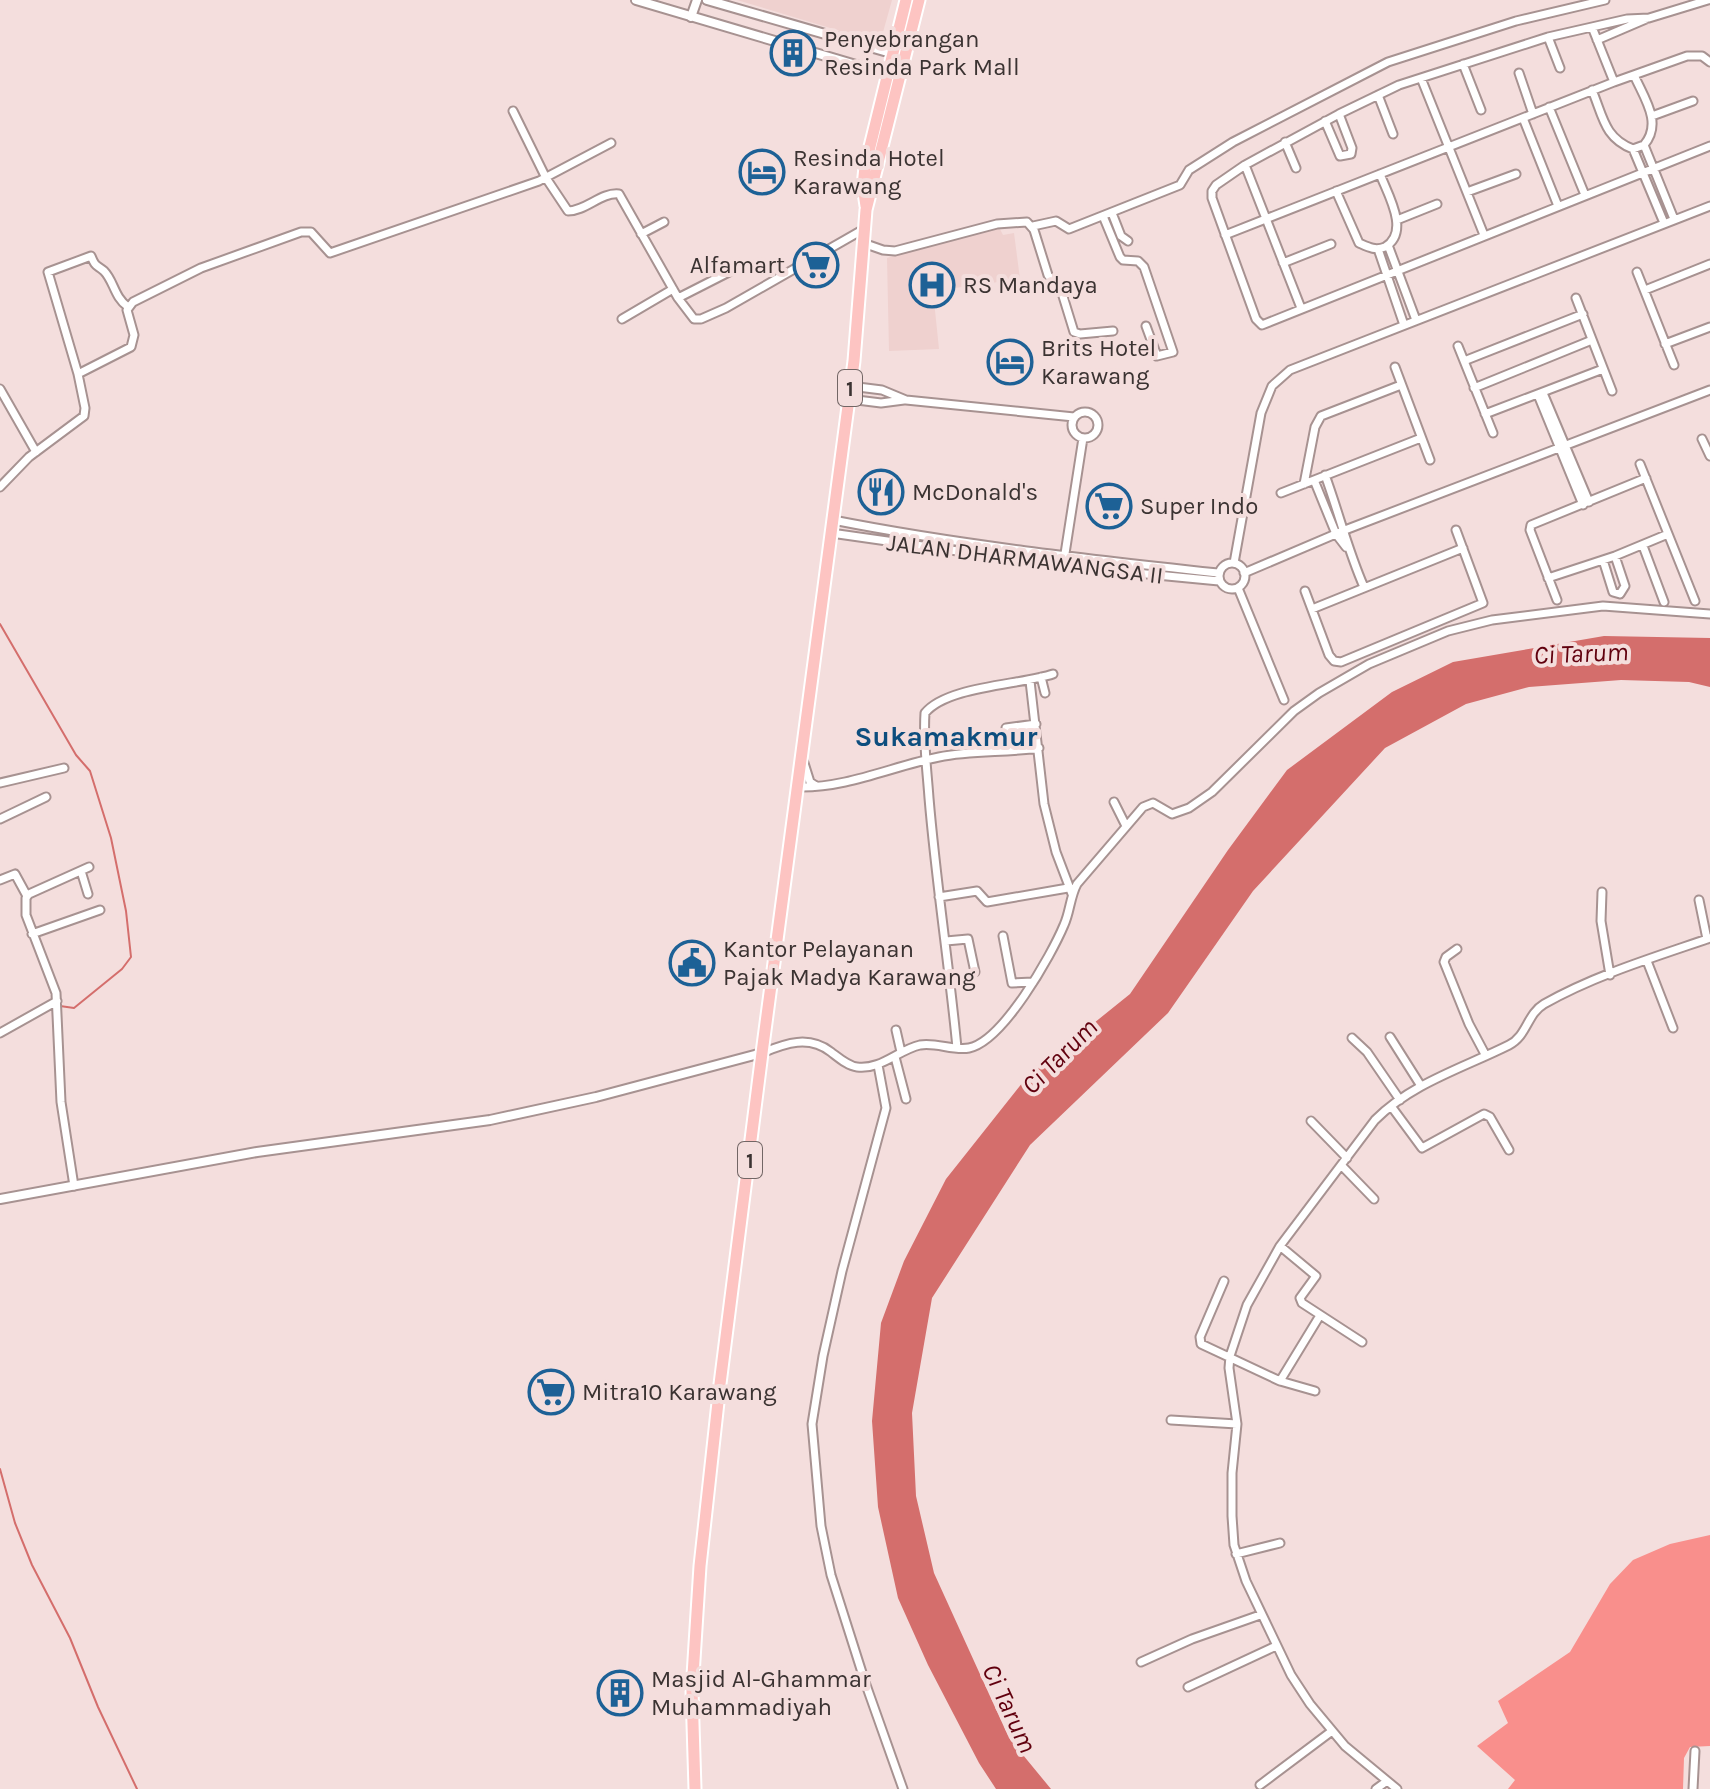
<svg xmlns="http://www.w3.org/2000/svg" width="1710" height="1789" font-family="Karla,sans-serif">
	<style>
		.built { fill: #efd1cf }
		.forest { fill: #f98f8c }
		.water { fill: #d46e6c }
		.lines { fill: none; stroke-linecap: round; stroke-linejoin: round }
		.stream { stroke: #d46e6c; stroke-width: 2 }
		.minor-casing { stroke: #a79291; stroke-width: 11 }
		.tertiary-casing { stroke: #a79291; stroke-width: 12 }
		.primary-casing { stroke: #fff; stroke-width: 15 }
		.minor { stroke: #fff; stroke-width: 7 }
		.tertiary { stroke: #fff; stroke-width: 8 }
		.primary { stroke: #fdc4c2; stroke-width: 11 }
		.labels { text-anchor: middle; stroke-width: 8; stroke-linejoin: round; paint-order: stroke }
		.shield { fill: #f4dedd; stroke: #726665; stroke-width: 2 }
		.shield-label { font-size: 22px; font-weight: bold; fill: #3b3332 }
		.poi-label { font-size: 24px; fill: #3b3332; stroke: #f4dedd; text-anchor: start }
		.street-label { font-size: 24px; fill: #3b3332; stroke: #f4dedd }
		.water-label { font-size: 26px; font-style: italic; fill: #61000e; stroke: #f4dedd }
		.quarter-label { font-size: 28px; font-weight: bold; fill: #0d4e7e; stroke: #f4dedd }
	</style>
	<rect width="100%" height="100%" fill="#f4dedd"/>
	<!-- built -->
	<path class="built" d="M737 0H892L880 43Z
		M998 225 1003 235 1014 233 1020 279 933 291 939 349 889 351 887 258Z"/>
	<!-- forest -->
	<path class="forest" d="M1710 1535V1746L1690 1747 1684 1758 1683 1789H1508L1515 1780 1477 1746 1508 1723 1498 1701 1570 1652 1610 1584 1633 1560 1670 1544Z"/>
	<!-- water -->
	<path class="water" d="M1604 636 1710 638V687L1689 682 1621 680 1529 687 1466 704 1385 748 1253 891 1168 1013 1030 1145 932 1298 912 1413 916 1496 934 1573 1009 1738 1051 1789H996L979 1763 928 1665 898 1598 878 1507 872 1421 881 1323 904 1261 946 1179 1027 1077 1130 994 1228 850 1287 770 1392 692 1453 662Z"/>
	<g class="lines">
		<!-- stream -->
		<path class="stream" d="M0 624 76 755 90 771 111 838 126 911 131 957 122 969 74 1008 60 1006
			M0 1469 15 1523 32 1565 70 1638 98 1707 137 1789"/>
		<!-- minor casing -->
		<g class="minor-casing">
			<path id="minor" d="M1708 0 1649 18 1627 19 1548 37 1399 85 1339 114 1245 165 1216 185 1212 191V198L1256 319 1262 325 1710 146
				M1592 27 1614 82
				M1548 37 1560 68
				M1597 40 1646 19
				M1463 64 1481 110
				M1519 73 1533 114
				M1421 78 1484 235
				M1592 90C1603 116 1604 138 1633 149L1644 145C1663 123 1644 98 1634 75
				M1378 95 1393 134
				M1549 107 1585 195
				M513 111 546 178 568 211C586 211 601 192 619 194L678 298 694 319H701L726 308 864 229
				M1652 116 1693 101
				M1523 118 1558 206
				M1325 121 1340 156 1351 154 1352 148 1339 114
				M1285 142 1296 168
				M1644 145 1674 219
				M1633 149 1664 223
				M1245 165 1301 308
				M1336 191 1359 243C1368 247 1375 251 1385 247 1411 232 1387 193 1380 174
				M1467 192 1516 174
				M1112 213 1121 236 1128 241
				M1103 216 1120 257 1123 260 1138 261 1144 267 1173 352 1157 356 1146 326
				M1397 220 1437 204
				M1033 226 1056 221 1069 229 1180 185 1189 170 1233 142 1388 62 1516 21 1605 0
				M641 234 664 222
				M1225 235 1614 82 1687 56H1702L1710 62
				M863 243 883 250 895 251 997 224 1027 222 1034 230 1048 275 1062 293 1074 332 1080 334 1113 331
				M1388 245 1416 320
				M1378 249 1404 325
				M1283 263 1331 244
				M1637 272 1674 365
				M1645 290 1710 264
				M678 298 731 271
				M1576 298 1612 391
				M622 319 673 289
				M1665 344 1710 327
				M1458 346 1493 433
				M1464 361 1583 314
				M1395 367 1430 460
				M78 374 48 272 91 256C96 268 96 264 104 271 114 281 114 297 128 307
				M850 386 882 390 906 400 1074 417
				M1474 388 1592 340
				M0 389 36 452
				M1543 393 1589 502
				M1538 395 1583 505
				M849 399 881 403 904 400
				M1072 425a13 13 0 1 1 26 0a13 13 0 1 1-26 0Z
				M1485 414 1603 369
				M1702 439 1710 456
				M1640 464 1695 601
				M1325 475C1339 513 1348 551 1364 587
				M1314 480 1336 534 1346 547
				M1304 484 1315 427 1321 416 1401 385
				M0 487 29 457 84 416 85 408 78 374 131 347 134 335 127 310 133 302 201 268 301 232H311L330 253 539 181 611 143
				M1281 493 1421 438
				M833 520C960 545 1089 559 1218 573
				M831 533 1063 566 1219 581
				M1643 546 1664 602
				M1064 560 1083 438
				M1603 560 1613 592 1620 594 1625 586 1615 556
				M1219 576a13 13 0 1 1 26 0a13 13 0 1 1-26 0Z
				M1234 563 1261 413 1272 386 1290 370 1710 206
				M1244 573 1345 530 1710 390
				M1548 578 1615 556 1668 534
				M1238 588 1284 700
				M1305 591 1329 655 1334 661 1341 662 1483 603 1456 530
				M1557 600 1530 530 1531 525 1646 478
				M1312 609 1463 548
				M1041 677 1045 693
				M1030 681 1044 804 1056 852 1072 894
				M1006 728 1036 724
				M804 763 810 782 816 786
				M0 783 64 768
				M799 787C847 788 893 766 939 757 972 750 1006 753 1039 748
				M1114 802 1126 826
				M0 819 46 797
				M81 871 88 894
				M0 880 15 874 27 896
				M1602 892 1601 921 1610 975
				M939 897 977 891 987 902 1068 888
				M1699 900 1707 939
				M32 934 100 910
				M1003 936 1012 983 1033 982
				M946 941 968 939 975 972
				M1457 949 1446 957 1444 962 1469 1024 1486 1056
				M1647 961 1673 1028
				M896 1030 901 1052
				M0 1033 57 1001
				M1390 1037 1421 1086
				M1352 1038 1367 1052 1400 1100
				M957 1048C949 964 936 882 929 798 927 769 923 742 925 713 947 686 1020 685 1053 674
				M762 1053C786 1043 809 1035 831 1052 839 1058 848 1066 857 1067 881 1070 898 1050 920 1045 936 1042 953 1051 969 1048 1003 1041 1051 956 1064 925 1070 912 1070 897 1077 884L1143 807 1153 803 1172 814 1189 808 1212 792 1294 711 1319 693 1369 664 1448 631 1492 620 1603 606 1710 614
				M895 1057 906 1099
				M878 1065 886 1108 842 1271 823 1356 812 1424 821 1526 831 1575 865 1682 903 1789
				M1391 1106 1422 1148 1484 1114 1490 1117 1509 1150
				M1311 1121 1347 1158
				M1342 1166 1374 1199
				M74 1186 61 1102 56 993 26 915V898L29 894 89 867
				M1280 1246 1316 1276 1300 1298 1302 1303 1362 1342
				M1224 1281 1200 1337 1201 1344 1280 1381 1315 1391
				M1280 1381 1319 1317
				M1171 1420 1237 1424
				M1236 1554 1280 1543
				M1141 1662 1192 1639 1260 1615
				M1188 1687 1276 1646
				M1260 1785 1332 1731
				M1376 1789 1387 1781
				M1397 1789 1345 1746 1310 1704 1291 1675 1246 1581 1234 1545 1232 1516V1473L1237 1424 1229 1368 1230 1356 1247 1305 1280 1246 1375 1120C1412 1083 1463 1068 1509 1045 1527 1036 1527 1014 1544 1004 1595 975 1655 957 1710 938
				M1693 1789 1695 1751"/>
		</g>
		<!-- tertiary casing -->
		<g class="tertiary-casing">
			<path id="tertiary" d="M636 0 900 78
				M707 0 884 51
				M691 17 697 0
				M0 1199 257 1152 490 1120 596 1097 762 1053"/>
		</g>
		<!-- primary casing -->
		<g class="primary-casing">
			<path id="primary" d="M866 206 863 186 865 167 906 0
				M695 1789 692 1691 700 1566 720 1384 762 1053 854 361 866 210 919 0"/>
		</g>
		<!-- minor -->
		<use href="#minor" class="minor"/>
		<!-- tertiary -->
		<use href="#tertiary" class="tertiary"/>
		<!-- primary -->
		<use href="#primary" class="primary"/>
	</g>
	<!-- icons -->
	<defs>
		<g id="building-ring" transform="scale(2.3)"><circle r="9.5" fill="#f4dedd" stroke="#1d6196" stroke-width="1.5"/><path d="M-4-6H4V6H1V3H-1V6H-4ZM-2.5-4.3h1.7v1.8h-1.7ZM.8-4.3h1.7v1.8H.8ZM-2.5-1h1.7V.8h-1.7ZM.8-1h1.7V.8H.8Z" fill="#1d6196"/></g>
		<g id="hotel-ring" transform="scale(2.3)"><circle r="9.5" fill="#f4dedd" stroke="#1d6196" stroke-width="1.5"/><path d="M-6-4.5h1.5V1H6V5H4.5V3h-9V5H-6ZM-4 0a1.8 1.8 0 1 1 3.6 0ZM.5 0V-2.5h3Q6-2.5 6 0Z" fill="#1d6196"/></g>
		<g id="supermarket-ring" transform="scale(2.3)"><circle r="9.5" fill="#f4dedd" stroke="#1d6196" stroke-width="1.5"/><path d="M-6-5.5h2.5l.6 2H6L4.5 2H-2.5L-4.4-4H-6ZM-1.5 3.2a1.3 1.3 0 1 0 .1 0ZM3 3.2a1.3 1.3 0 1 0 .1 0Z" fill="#1d6196"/></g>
		<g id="hospital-ring" transform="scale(2.3)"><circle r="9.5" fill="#f4dedd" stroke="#1d6196" stroke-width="1.5"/><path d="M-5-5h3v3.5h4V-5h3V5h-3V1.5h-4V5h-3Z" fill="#1d6196"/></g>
		<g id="restaurant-ring" transform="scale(2.3)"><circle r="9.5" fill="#f4dedd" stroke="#1d6196" stroke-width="1.5"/><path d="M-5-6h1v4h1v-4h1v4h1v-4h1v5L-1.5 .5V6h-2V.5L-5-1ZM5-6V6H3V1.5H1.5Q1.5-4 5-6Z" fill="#1d6196"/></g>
		<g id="civic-ring" transform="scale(2.3)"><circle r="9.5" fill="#f4dedd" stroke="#1d6196" stroke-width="1.5"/><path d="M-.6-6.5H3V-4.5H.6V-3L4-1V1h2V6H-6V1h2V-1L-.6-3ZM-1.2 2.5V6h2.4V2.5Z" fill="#1d6196"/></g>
	</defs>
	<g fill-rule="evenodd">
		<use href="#building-ring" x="793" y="53"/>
		<use href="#hotel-ring" x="762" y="172"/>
		<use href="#supermarket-ring" x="816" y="265"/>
		<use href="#hospital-ring" x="932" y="285"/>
		<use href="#hotel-ring" x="1010" y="362"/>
		<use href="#restaurant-ring" x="881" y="492"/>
		<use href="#supermarket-ring" x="1109" y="506"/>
		<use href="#civic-ring" x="692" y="963"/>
		<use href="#supermarket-ring" x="551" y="1392"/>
		<use href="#building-ring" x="620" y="1693"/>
	</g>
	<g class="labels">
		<!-- shield labels -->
		<g class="shield">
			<rect x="838" y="370" width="24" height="36" rx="6"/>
			<rect x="738" y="1142" width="24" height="36" rx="6"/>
		</g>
		<g class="shield-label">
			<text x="850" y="396">1</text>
			<text x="750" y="1168">1</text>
		</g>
		<!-- poi labels -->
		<g class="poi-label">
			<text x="824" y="47">Penyebrangan<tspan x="824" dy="28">Resinda Park Mall</tspan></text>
			<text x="793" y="166">Resinda Hotel<tspan x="793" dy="28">Karawang</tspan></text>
			<text x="785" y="273" text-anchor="end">Alfamart</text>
			<text x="963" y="293">RS Mandaya</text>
			<text x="1041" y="356">Brits Hotel<tspan x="1041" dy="28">Karawang</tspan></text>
			<text x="912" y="500">McDonald's</text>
			<text x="1140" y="514">Super Indo</text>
			<text x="723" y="957">Kantor Pelayanan<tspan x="723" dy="28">Pajak Madya Karawang</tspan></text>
			<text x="582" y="1400">Mitra10 Karawang</text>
			<text x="651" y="1687">Masjid Al-Ghammar<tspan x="651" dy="28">Muhammadiyah</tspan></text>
		</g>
		<!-- street labels -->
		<g class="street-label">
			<text transform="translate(1025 559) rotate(7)" y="8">JALAN DHARMAWANGSA II</text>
		</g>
		<!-- water labels -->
		<g class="water-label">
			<text transform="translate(1581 653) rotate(-2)" y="9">Ci Tarum</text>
			<text transform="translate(1059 1056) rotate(-45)" y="9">Ci Tarum</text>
			<text transform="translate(1010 1708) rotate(65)" y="9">Ci Tarum</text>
		</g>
		<!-- quarter labels -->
		<g class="quarter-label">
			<text x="946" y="746">Sukamakmur</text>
		</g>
	</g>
</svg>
